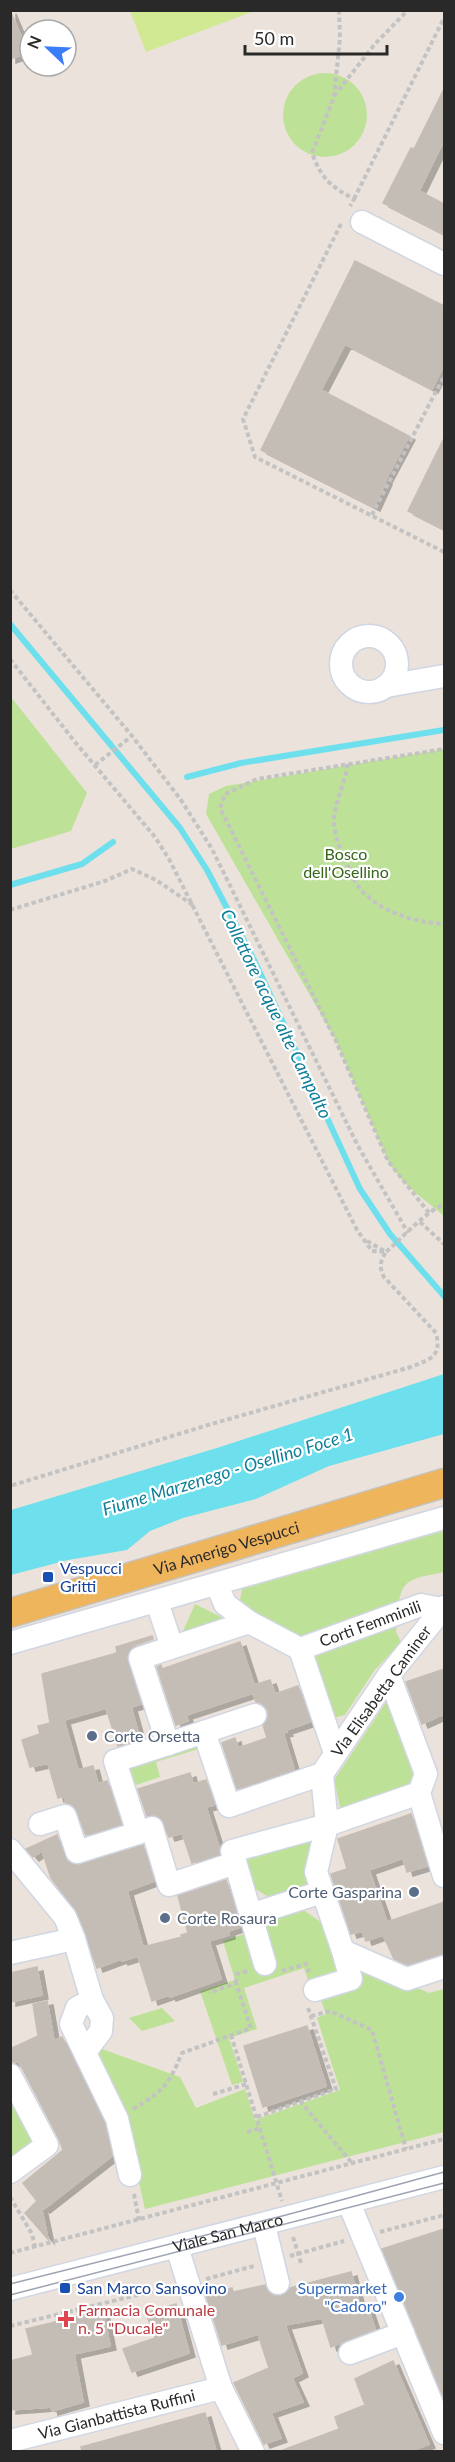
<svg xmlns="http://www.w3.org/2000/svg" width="455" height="2462" font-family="Lato,sans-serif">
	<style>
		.green { fill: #bde297 }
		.pitch { fill: #d2e993 }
		.water { fill: #6ee0ed }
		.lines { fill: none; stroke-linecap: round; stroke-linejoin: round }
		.stream { stroke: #6ee0ed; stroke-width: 6 }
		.building { fill: #c4bdb6; stroke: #c6bdb5; stroke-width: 1.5; filter: url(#shadow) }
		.minor-casing { stroke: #d0d6e2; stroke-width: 25 }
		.major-casing { stroke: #c3c3c3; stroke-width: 31 }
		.path { stroke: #c3c3c3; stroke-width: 4; stroke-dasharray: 4.5 3; stroke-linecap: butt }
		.minor { stroke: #fff; stroke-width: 22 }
		.major { stroke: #efb55c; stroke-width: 28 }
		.tram { stroke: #9ea4b3; stroke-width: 1.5 }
		.transit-dot { fill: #1a4fb4; stroke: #fff; stroke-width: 2 }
		.service-dot { fill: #5c6f8a; stroke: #fff; stroke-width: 2 }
		.shop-dot { fill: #3f7fe0; stroke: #fff; stroke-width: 2 }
		.health-dot { fill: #e0444e; stroke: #fff; stroke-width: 2 }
		.labels { text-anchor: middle; stroke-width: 4.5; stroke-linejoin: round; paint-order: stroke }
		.park-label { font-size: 16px; fill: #36651a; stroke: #fff }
		.street-label { font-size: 16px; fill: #292929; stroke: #fff }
		.transit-label { font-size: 16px; fill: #164399; stroke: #fff; text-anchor: start }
		.service-label { font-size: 16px; fill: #4e5e75; stroke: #fff; text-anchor: start }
		.shop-label { font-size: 16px; fill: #366cbe; stroke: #fff; text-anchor: end }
		.health-label { font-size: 16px; fill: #be3a42; stroke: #fff; text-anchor: start }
		.water-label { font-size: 18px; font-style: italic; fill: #0e7f98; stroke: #fff }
	</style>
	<defs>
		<filter id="shadow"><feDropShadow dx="6" dy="4" stdDeviation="0" flood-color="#0004"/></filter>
	</defs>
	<rect width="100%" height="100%" fill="#ebe2db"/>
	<!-- green -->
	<path class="green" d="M283 115a42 42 0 1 1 84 0a42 42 0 1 1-84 0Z
		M11 697 87 793 71 831 11 849Z
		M444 749V1216C422 1197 404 1187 388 1161L335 1039 206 814 209 794 226 786Z
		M444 1531V1572C421 1578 401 1575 399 1604L300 1639 239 1606 242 1589Z
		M195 1604 229 1621 181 1636Z
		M397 1623 396 1632 401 1642 374 1671 345 1715 329 1719 312 1655Z
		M387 1701 394 1704 416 1768 408 1787 341 1811 334 1780Z
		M204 1742 205 1747 156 1762 160 1777 127 1788 121 1769Z
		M319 1832 314 1887 274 1900 250 1886 241 1855Z
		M296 1905 331 1929 344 1968 308 1980 304 1968 244 1988 257 2029 229 2038 243 2082 232 2085 200 1991 235 1980 223 1941 250 1932 258 1918Z
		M349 1958 429 1993 444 1989V2132L145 2209 123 2112 98 2052 102 2049 180 2077 196 2108 245 2089 255 2120 340 2090 317 2018 326 2014 319 1995Z
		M162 2008 175 2021 142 2031 129 2018Z
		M10 2094 36 2143 13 2160 10 2148Z"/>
	<!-- pitch -->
	<path class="pitch" d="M130 11H254L146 52Z"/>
	<!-- water -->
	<path class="water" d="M444 1374V1434L329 1466 256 1499 183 1518 150 1531 127 1550 68 1560 11 1575V1510L220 1447Z"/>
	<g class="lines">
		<!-- stream -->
		<path class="stream" d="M10 624 180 828 207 870 254 960 360 1189 390 1234 444 1296
			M187 777 241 763 444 730
			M10 885 82 864 113 842"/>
	</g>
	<!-- building -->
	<path class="building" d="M10 10 28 53 10 59Z
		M444 89V140L419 191 444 204V234L383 203 411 148 414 149Z
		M355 261 444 306V365L432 389 345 344 321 390 409 436 385 481H386L374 507 261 450Z
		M444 438V529L408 511Z
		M152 1636 153 1639 135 1645 130 1649 127 1656 141 1704 131 1707 140 1739 118 1746 106 1708 64 1720 78 1770 93 1766 98 1784 107 1781 121 1824 86 1835 74 1806 66 1803 64 1796 58 1798 48 1763 30 1767 22 1740 40 1734 38 1726 50 1723 42 1674 117 1653 116 1647Z
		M240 1642 254 1685 270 1680 275 1694 298 1686 310 1722 286 1730 287 1732 283 1733 294 1769 237 1789 222 1743 235 1738 238 1748 267 1738 263 1725 268 1718V1710L263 1705 256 1702 253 1693 186 1715 188 1721 176 1725 157 1667 161 1665 162 1669Z
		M444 1669V1714L422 1724 406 1682Z
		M190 1773 193 1784 206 1780 214 1805 206 1807 219 1847V1854L192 1863 182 1833 169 1837 161 1818 154 1815 147 1816 138 1789Z
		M411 1814 427 1866 407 1872 403 1858 369 1870 387 1922 444 1902V1953L408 1965 394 1959 383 1935 366 1941 362 1931 351 1934 331 1874 347 1869 338 1839Z
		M57 1835 64 1857 68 1862 75 1865 143 1845 154 1881 127 1891 143 1947 182 1937 181 1935 188 1933 178 1896 226 1880 240 1927 229 1931V1935L209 1941 221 1979 170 1997 169 1995 152 2001 138 1956 122 1961 121 1959 97 1968 77 1912 51 1878 42 1851 33 1857 26 1849Z
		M37 1967 42 1995 10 2002V1973Z
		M47 2001 54 2041 62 2037 104 2124 112 2156 44 2209 41 2206 48 2239 25 2213 37 2201 23 2183 63 2150 59 2139 19 2062H10V2049L38 2036 33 2004Z
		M307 2026 326 2086 263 2107 244 2046Z
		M444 2229V2399L382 2249Z
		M351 2272 361 2310 368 2308 375 2329 331 2347 322 2318 285 2325 302 2373 292 2378 303 2402 271 2413 281 2438 264 2444 234 2383 269 2368 258 2334 222 2345 206 2295 232 2288 233 2292 265 2285 269 2293 281 2296 290 2288Z
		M176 2304 189 2353 132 2372 123 2349 155 2338 146 2313Z
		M96 2312 104 2315 110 2346 74 2354 83 2402 52 2411 51 2407 10 2410V2361L33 2355 26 2329Z
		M393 2361 429 2444 411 2451H283V2450L339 2429 335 2417 365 2405 355 2379Z
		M205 2413 216 2451H82L81 2447Z"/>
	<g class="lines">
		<!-- minor casing -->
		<g class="minor-casing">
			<g id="minor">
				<path d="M362 222 444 264"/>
				<circle cx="369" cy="664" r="28"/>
				<path d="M386 686 444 676"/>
				<path id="s1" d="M217 1585 225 1604 249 1622 300 1649 421 1605 442 1609"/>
				<path d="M157 1602 172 1647"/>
				<path d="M444 1607 389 1675 322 1774 327 1825 316 1872 343 1951 407 1979 444 1967"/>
				<path d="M249 1622 140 1658 168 1744 255 1715"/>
				<path d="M10 1643 444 1518"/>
				<path d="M300 1649 335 1753"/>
				<path d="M204 1732 229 1806 322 1774"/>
				<path d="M419 1793 444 1876"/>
				<path d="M40 1824 65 1816 77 1852 138 1833 115 1761 168 1744"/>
				<path d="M138 1833 152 1828 169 1885 235 1863"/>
				<path d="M10 1850 65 1917 74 1939 92 2000 102 2018 101 2031 85 2052"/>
				<path d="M250 1915 322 1892"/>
				<path d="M10 1953 74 1939"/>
				<path d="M265 1964 232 1851 327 1825 419 1793 426 1774 389 1675"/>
				<path d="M315 1990 351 1979 343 1951"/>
				<path d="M92 2000 77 2008 71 2024 117 2119 130 2175"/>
				<path d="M10 2075 47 2145 10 2172"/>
				<path d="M349 2203 444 2433"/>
				<path d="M264 2225 278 2283"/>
				<path d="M177 2247 221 2388 253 2452"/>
				<path id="s2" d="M10 2289 444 2177"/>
				<path d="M350 2353 403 2333"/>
				<path id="s3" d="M10 2441 221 2388"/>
			</g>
		</g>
		<!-- major casing -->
		<g class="major-casing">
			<g id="major">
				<path id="s4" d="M10 1613 444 1483"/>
			</g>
		</g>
		<!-- path -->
		<path class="path" d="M339 10 340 38 334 97 312 153C321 178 331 187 354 199L350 206
			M334 96 375 44 408 10
			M354 199 444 18
			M341 224 243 419 255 457 444 552
			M372 515 444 376
			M10 590 132 736 181 800 212 849 358 1146 408 1233
			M10 659 75 742 155 837 169 859 357 1230 372 1251 386 1252C380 1261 379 1267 384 1277L436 1333C442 1357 430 1359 411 1367L208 1425 10 1486
			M348 764C345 783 334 803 334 822 335 838 341 852 348 866 352 872 354 881 358 886 378 912 414 922 444 924
			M95 765 132 736
			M10 910 105 881 132 869 156 880 193 905
			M429 1213 388 1161 335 1039 220 808 225 794 257 779 444 749
			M420 1222 444 1244
			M367 1241 386 1252C399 1241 429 1208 444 1205
			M282 1971 306 1964 309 1972
			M236 1983 237 1974 247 1971
			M311 2016 330 2011 372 2030 406 2149
			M231 2035 282 2201
			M213 2094 247 2084
			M300 2101 352 2163
			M133 2109C163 2091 168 2086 182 2053L251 2028 236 1983 209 1993
			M257 2117 336 2089 308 2008
			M247 2132 260 2128
			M134 2194 139 2220
			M10 2197 32 2234 35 2247
			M380 2232 444 2215
			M293 2237 301 2263
			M10 2253 444 2139
			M290 2256 344 2241
			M206 2279 254 2266
			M10 2326 170 2287"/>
		<!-- minor -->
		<use href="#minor" class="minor"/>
		<!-- major -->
		<use href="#major" class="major"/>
		<!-- tram -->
		<path class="tram" d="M10 2284 286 2215 444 2172
			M10 2295 444 2183"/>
	</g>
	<!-- markers -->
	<g class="transit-dot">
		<rect x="42" y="1571" width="12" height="12" rx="3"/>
		<rect x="59" y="2282" width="12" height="12" rx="3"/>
	</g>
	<g class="service-dot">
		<circle cx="92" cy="1736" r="6"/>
		<circle cx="414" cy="1892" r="6"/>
		<circle cx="165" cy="1918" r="6"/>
	</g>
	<circle class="shop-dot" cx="399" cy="2297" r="6"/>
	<path class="health-dot" d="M63 2310h6v6h6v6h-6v6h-6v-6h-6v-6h6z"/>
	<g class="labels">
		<!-- park labels -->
		<g class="park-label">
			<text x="346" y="860">Bosco<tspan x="346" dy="18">dell'Osellino</tspan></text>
		</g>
		<!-- street labels -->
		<g class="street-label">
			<text dy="6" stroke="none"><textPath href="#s4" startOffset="226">Via Amerigo Vespucci</textPath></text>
			<text dy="6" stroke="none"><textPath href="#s1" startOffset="183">Corti Femminili</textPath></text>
			<text transform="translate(381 1691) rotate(-54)" y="6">Via Elisabetta Caminer</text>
			<text dy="6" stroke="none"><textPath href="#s2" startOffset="225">Viale San Marco</textPath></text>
			<text dy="6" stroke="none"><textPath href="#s3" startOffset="110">Via Gianbattista Ruffini</textPath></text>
		</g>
		<!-- transit labels -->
		<g class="transit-label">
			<text x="60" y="1574">Vespucci<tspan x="60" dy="18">Gritti</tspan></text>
			<text x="77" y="2294">San Marco Sansovino</text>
		</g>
		<!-- service labels -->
		<g class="service-label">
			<text x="104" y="1742">Corte Orsetta</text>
			<text x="402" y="1898" text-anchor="end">Corte Gasparina</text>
			<text x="177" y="1924">Corte Rosaura</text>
		</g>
		<!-- shop labels -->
		<g class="shop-label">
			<text x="387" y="2294">Supermarket<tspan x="387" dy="18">"Cadoro"</tspan></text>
		</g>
		<!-- health labels -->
		<g class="health-label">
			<text x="78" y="2316">Farmacia Comunale<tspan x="78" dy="18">n. 5 "Ducale"</tspan></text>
		</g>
		<!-- water labels -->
		<g class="water-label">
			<text transform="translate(276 1014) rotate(64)" y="6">Collettore acque alte Campalto</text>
			<text transform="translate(228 1472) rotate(-17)" y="6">Fiume Marzenego - Osellino Foce 1</text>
		</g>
	</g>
	<!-- border -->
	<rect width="455" height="2462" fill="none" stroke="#292929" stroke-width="24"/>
	<!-- north arrow -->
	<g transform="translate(48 48) rotate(293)"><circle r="28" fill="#ffffff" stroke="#a9a9a9" stroke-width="1.5"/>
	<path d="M0-4.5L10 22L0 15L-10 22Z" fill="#3b7cf8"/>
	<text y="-9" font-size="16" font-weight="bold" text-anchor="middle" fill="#292929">N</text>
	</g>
	<!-- scale -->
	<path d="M245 45v9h142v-9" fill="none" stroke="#292929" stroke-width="3"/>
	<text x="254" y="45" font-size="18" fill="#292929" stroke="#ffffff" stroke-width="4.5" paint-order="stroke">50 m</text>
</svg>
